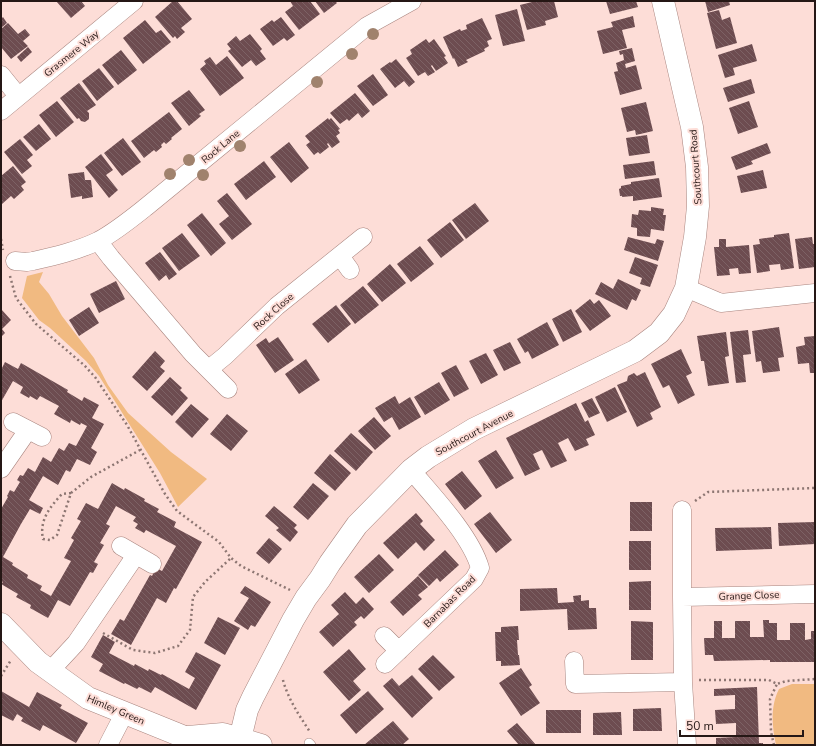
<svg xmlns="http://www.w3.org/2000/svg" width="816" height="746" font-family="'Nunito Sans',sans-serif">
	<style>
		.grass { fill: #f1ba81 }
		.building { fill: url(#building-back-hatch) }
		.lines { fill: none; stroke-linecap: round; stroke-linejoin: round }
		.service-casing { stroke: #a9857f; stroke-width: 10 }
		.minor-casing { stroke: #a9857f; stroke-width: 19 }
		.tertiary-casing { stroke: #a9857f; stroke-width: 23 }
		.path { stroke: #8d7672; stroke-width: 2.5; stroke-dasharray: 2 3; stroke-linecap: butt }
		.service { stroke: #fff; stroke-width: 9 }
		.minor { stroke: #fff; stroke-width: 18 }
		.tertiary { stroke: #fff; stroke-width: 22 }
		.tree { fill: #a0826d }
		.labels { text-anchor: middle; stroke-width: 4; stroke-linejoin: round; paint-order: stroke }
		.street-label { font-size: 10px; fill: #251715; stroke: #fdddd7 }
	</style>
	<defs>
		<pattern id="building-back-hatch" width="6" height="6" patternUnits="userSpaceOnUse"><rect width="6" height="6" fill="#6d4c50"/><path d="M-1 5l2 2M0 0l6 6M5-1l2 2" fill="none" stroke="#7d6265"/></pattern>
	</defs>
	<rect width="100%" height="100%" fill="#fdddd7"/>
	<!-- grass -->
	<path class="grass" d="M43 272 39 282 49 294 62 316 94 358 108 385 128 413 171 452 207 479 178 507 160 473 99 376 86 361 50 328 39 320 22 298 27 276Z
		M792 684H815V745H776C772 726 770 707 779 689Z"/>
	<!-- building -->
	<path class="building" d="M56 1H81L85 6 71 18Z
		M173 1H177L192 19 181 28 185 32 177 39 175 36 173 38 155 17Z
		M290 1H310L320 14 299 30 285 12 293 6Z
		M315 1H335L337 3 324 13Z
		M536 1H554L558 17 545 21 546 25 527 30 520 5Z
		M606 1H636L638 7 610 14Z
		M705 1H729L730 5 708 12Z
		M517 9 525 41 503 46 495 15Z
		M719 10 722 20 730 17 737 43 716 49 707 13Z
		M633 16 635 27 622 30 627 48 603 54 597 31 613 27 611 22Z
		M3 17 7 23 1 28V19Z
		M281 17 295 35 287 41 284 38 273 46 260 29 272 20 274 22Z
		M482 18 492 39 487 41 489 46 484 49 485 51 466 60 468 62 458 67 454 58 453 59 443 37 460 29 461 31 467 29 466 25Z
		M145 20 156 33 161 30 171 42 143 64 123 38Z
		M8 23 18 34 25 29 30 35 23 41 28 46 11 59 1 47V29Z
		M250 34 262 49 260 51 266 59 256 66 251 60 242 67 228 51 231 49 227 44 236 36 240 41Z
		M426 39 429 43 434 39 446 56 444 57 448 63 436 71 432 65 431 66 435 72 428 76 425 72 418 76 406 58 412 54 410 50Z
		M752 44 757 61 733 68 735 75 725 78 718 55Z
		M28 47 32 52 21 62 17 57Z
		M632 48 635 61 625 64 626 68 636 65 642 89 620 95 614 72 618 71 616 63 624 60 623 54 620 55 619 51Z
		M121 50 137 70 118 85 102 65Z
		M227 56 244 78 220 96 200 69 206 64 204 61 210 57 216 65Z
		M396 59 415 82 409 87 404 81 395 88 380 69 390 62 391 63Z
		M99 68 114 87 97 101 82 81Z
		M373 74 388 95 373 106 357 86Z
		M751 79 755 93 728 102 723 88Z
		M79 83 96 105 87 111 89 113V119L85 122 81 121 79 118 77 119 60 98Z
		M189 90 205 110 199 114 201 116 189 126 171 103Z
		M355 93 370 111 362 118 358 113 349 121 347 119 340 124 330 113Z
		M57 101 74 122 56 137 39 115Z
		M749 101 758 127 738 134 729 108Z
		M646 102 653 131 636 135 635 130 627 132 621 108Z
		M169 112 182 129 171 138 172 139 166 144 164 142 161 145 162 147 156 152 154 150 144 158 131 141Z
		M328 118 329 120 331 118 340 129 338 130 340 133 336 136 340 142 332 148 328 143 327 144 329 147 320 154 318 152 314 155 306 145 310 142 305 136Z
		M39 124 51 139 36 151 23 137Z
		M647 135 650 153 629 156 626 138Z
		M123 138 141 162 122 176 104 153Z
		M20 139 33 155 27 160 32 166 22 174 4 152Z
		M289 142 309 168 291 183 270 157Z
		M767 143 771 153 751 161 753 164 736 170 731 157Z
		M101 154 113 170 106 175 118 190 109 198 85 167Z
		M264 161 276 177 246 200 234 184Z
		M654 161 656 175 625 179 623 165Z
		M13 166 26 182 21 186 24 190 14 199 11 196 2 204 1 202V176Z
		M763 170 767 188 741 193 737 176Z
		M84 172 85 180H91L93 197 82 199V196L71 198 68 174Z
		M659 178 662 197 633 201V196L622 197V196H620L619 189 621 188V186L631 184V182Z
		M227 193 252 224 232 240 219 224 229 216 217 201Z
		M475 203 489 221 466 239 452 220Z
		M651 207 664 209 663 215H666L664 231 651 229 650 237 637 236V228L631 227 632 214 638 215 639 210 651 211Z
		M202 213 226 243 211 256 187 225Z
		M450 222 464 240 441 258 427 240Z
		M182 233 200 256 179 271 162 248Z
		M789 233 794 268 781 270 780 264 769 265 770 271 757 273 753 245 760 244 759 239 774 237V235Z
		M628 237 655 244 657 239 664 241 658 261 624 250Z
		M812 237 813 244H815V267L799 269 795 239Z
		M719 239H726V247L749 245 751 273 739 274 738 268 729 269 730 275 717 276 714 247H719Z
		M420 246 434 264 411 282 397 264Z
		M160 252 177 274 169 280 166 275 159 281 145 263Z
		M635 257 658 265 650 287 640 284 642 278 629 273Z
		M390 264 406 283 382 302 367 284Z
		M618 279 641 290 636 301 632 299 627 310 595 294 601 282 613 289Z
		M116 281 125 299 99 313 90 294Z
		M363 286 379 305 355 324 340 305Z
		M590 299 594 304 599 300 611 316 590 331 575 311Z
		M336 305 351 324 328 343 312 324Z
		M89 307 99 323 79 336 69 320Z
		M1 309 11 320 2 329 5 333 1 337Z
		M571 309 582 332 563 342 552 319Z
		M547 322 559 345 532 359 528 351 525 353 517 339Z
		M779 327 784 357 778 358 780 371 763 373 761 361 756 362 752 331Z
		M748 330 751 354 743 355 746 382 736 383 730 332Z
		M726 332 729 356 725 357 729 383 708 386 704 361H701L697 336Z
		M815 336V373H810L809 363 798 364 796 347 805 345 804 337Z
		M278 337 294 360 275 373 256 345 266 338 269 343Z
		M510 342 521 363 504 371 493 350Z
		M681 349 692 373 686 376 695 395 678 404 669 385 663 388 651 364Z
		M155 351 165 361 160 367 165 371 147 391 132 377Z
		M486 353 498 375 481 384 469 361Z
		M306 359 320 380 299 394 285 374Z
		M5 362 18 369 21 363 68 390 67 392 82 401 84 397 99 405 92 418 104 424 91 448 97 452 90 465 77 459 70 472 66 470 58 485 43 476 29 500 43 508 40 514 30 509 21 524 3 557 13 563 12 565 28 575 27 578 42 586 40 590 51 596 71 561 64 558 74 540 71 538 81 521 77 519 86 503 98 509 112 483 124 490 125 488 145 499 144 501 159 509 157 512 176 522 174 527 202 542 176 589 174 588 166 603 157 598 131 645 111 634 120 619 124 621 150 575 152 576 156 568 162 571 176 546 146 530 144 533 135 528 138 524 133 521 136 517 116 506 106 524 110 526 100 543 104 545 94 562 98 564 93 573 90 572 70 606 58 600 48 618 30 608 31 605 16 597 18 594 1 584 3 582 1 581V516L2 514 1 513V509L8 497 7 496 10 490 14 492 20 482 17 480 20 475 23 476 28 468 35 472 43 457 51 462 59 448 64 451 69 443 76 446 87 426 81 423 80 425 71 420 70 423 54 414 59 406 40 396 37 400 30 396 29 398 20 393 23 387 13 381 1 402V370Z
		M456 365 469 389 454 397 441 373Z
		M645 372 661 407 650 413 653 419 637 427 617 385 627 381 628 376 634 373 637 376Z
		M170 377 182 388 180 390 188 398 172 416 151 397Z
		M439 382 450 400 425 415 414 397Z
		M615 387 627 412 607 422 595 397Z
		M395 396 399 404 410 397 421 417 399 430 392 417 384 422 375 408Z
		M592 398 600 413 589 418 581 403Z
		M576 403 585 422 588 420 595 435 586 439 589 445 575 451 568 438 558 443 567 461 551 468 542 450 533 454 540 469 525 476 506 438Z
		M191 404 209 419 192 438 175 422Z
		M227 414 248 431 231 451 210 434Z
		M374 417 391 436 375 450 358 431Z
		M351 433 373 452 356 471 334 451Z
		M496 450 514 478 496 489 478 461Z
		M330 454 351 473 335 491 314 473Z
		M462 471 482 496 465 510 445 484Z
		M313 483 329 496 308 520 293 507Z
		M630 502H652V531H630Z
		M274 506 297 525 294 528 298 532 290 542 276 530 279 528 265 516Z
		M490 512 512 540 496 553 474 524Z
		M416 513 423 521 420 524 435 540 424 551 416 542 398 559 383 543Z
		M815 522V544L779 546 778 523Z
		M771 527 772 549 716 551 715 528Z
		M269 538 282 549 269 564 256 553Z
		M629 541H651V570H629Z
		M445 550 459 565 440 582 437 578 429 586 418 575Z
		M379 554 394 570 369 593 354 577Z
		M418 576 428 587 418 595 422 599 403 616 390 602Z
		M651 581V610H629V582Z
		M245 586 271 602 255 627 251 625 248 630 234 621 249 598 240 593Z
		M557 588 558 603 574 602 573 596 581 595V601L589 600V608H596L597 629 568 630 567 609 520 611V589Z
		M345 592 356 604 363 597 374 609 364 619 361 616 354 622 357 625 333 647 319 632 339 614 331 605Z
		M218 617 240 628 225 655 204 643Z
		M763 620H769V623H777V640H790V623H805V640L811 639V631H815V662H770V660L714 661 713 655H705L704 638H714V621H722V638H735V621H750V637H764Z
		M631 621 653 622V660H631Z
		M518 626 519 640H517L518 655H519L520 665 501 666V661H496L495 632H501V627Z
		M103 635 115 642 109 653 134 666 135 664 148 671 149 669 161 675 162 674 189 689 195 678 185 672 196 652 221 665 196 710 155 687 151 693 139 687 137 689 125 683 124 684 99 671 103 664 91 657Z
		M349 649 366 669 353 681 361 690 349 701 323 672Z
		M433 655 455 677 439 691 418 669Z
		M521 668 532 685 529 687 540 703 521 716 499 683Z
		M412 675 433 698 412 718 383 686 392 678 399 686Z
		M757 687 759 743H763V745L716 744V738L736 737V723L716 724 715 710 735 709V695L714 696V689Z
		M1 691 29 707 37 692 62 705 60 708 88 723 76 743 43 725 40 731 21 721 23 718 17 714 13 721 1 715Z
		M368 691 384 709 356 734 340 715Z
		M661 708 662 731H633V709Z
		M546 710H581V733H546Z
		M621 712 622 735H593V713Z
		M393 721 409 739 402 745H364Z
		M517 723 536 745H519L507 731Z"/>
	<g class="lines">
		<!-- service casing -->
		<g class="service-casing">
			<path id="service" d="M309 743 311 745"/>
		</g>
		<!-- minor casing -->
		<g class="minor-casing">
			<path id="minor" d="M1 75 18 96
				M1 111 134 1
				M98 241 111 258 193 354 228 389
				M340 256 350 270
				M15 261 27 262 33 261C55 256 77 251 98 241 115 232 131 219 146 207L367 26 412 1
				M686 288 721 303 815 293
				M209 369 225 356 277 306 363 237
				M13 422 42 437
				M1 469 28 430
				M682 510V597
				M121 546 152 564
				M384 636 399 651
				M574 661 575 684 683 682
				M385 664 474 579 480 568C471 536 433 496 411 470
				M50 671 76 643 136 555
				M108 745 124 714
				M687 745 683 682 682 597 815 594"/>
		</g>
		<!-- tertiary casing -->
		<g class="tertiary-casing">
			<path id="tertiary" d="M1 624 38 662 88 698 204 745
				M188 737 223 734 261 745
				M240 739 247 710 253 697 293 620 306 598 320 579 330 563 357 525 411 470 428 457 474 429 635 351 659 333 674 314 686 288 695 237 698 206 697 167 692 127 663 1"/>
		</g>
		<!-- path -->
		<path class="path" d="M1 239 3 250
			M10 276 16 298 36 324 84 365 95 377 127 425 165 494 177 511 219 542 231 558 241 566 290 590
			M71 493 62 494C50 507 39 520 43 539L50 540 57 535 71 493 91 477 140 450
			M695 501 708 492 815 488
			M103 633 133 650 155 653 178 646 190 630 193 597 205 582 231 558
			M1 676 11 660
			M283 680C288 699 299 715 310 732
			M699 680H769L777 684 786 681 815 679
			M774 745 771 732 770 699 777 684"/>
		<!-- service -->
		<use href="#service" class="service"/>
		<!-- minor -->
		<use href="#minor" class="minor"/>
		<!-- tertiary -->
		<use href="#tertiary" class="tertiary"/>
	</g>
	<!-- trees -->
	<g class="tree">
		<circle cx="373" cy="34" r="6"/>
		<circle cx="352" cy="54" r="6"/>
		<circle cx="317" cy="82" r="6"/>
		<circle cx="240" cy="146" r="6"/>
		<circle cx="189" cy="160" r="6"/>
		<circle cx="170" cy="174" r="6"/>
		<circle cx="203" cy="175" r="6"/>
	</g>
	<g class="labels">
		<!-- street labels -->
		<g class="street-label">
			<text transform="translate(71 53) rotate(-39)" y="4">Grasmere Way</text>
			<text transform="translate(220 146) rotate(-40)" y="4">Rock Lane</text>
			<text transform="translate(695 167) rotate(-94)" y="4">Southcourt Road</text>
			<text transform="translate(273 311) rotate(-42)" y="4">Rock Close</text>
			<text transform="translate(474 432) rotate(-28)" y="4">Southcourt Avenue</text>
			<text transform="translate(749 595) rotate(-2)" y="4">Grange Close</text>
			<text transform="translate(449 601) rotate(-45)" y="4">Barnabas Road</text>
			<text transform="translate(116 709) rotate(23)" y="4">Himley Green</text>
		</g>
	</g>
	<!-- border -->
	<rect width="816" height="746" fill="none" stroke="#251715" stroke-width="4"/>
	<!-- scale -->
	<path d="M680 730v6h123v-6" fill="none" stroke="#251715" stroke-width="2"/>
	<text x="686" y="730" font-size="12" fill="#251715" stroke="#fdddd7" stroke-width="3" paint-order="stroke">50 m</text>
</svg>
